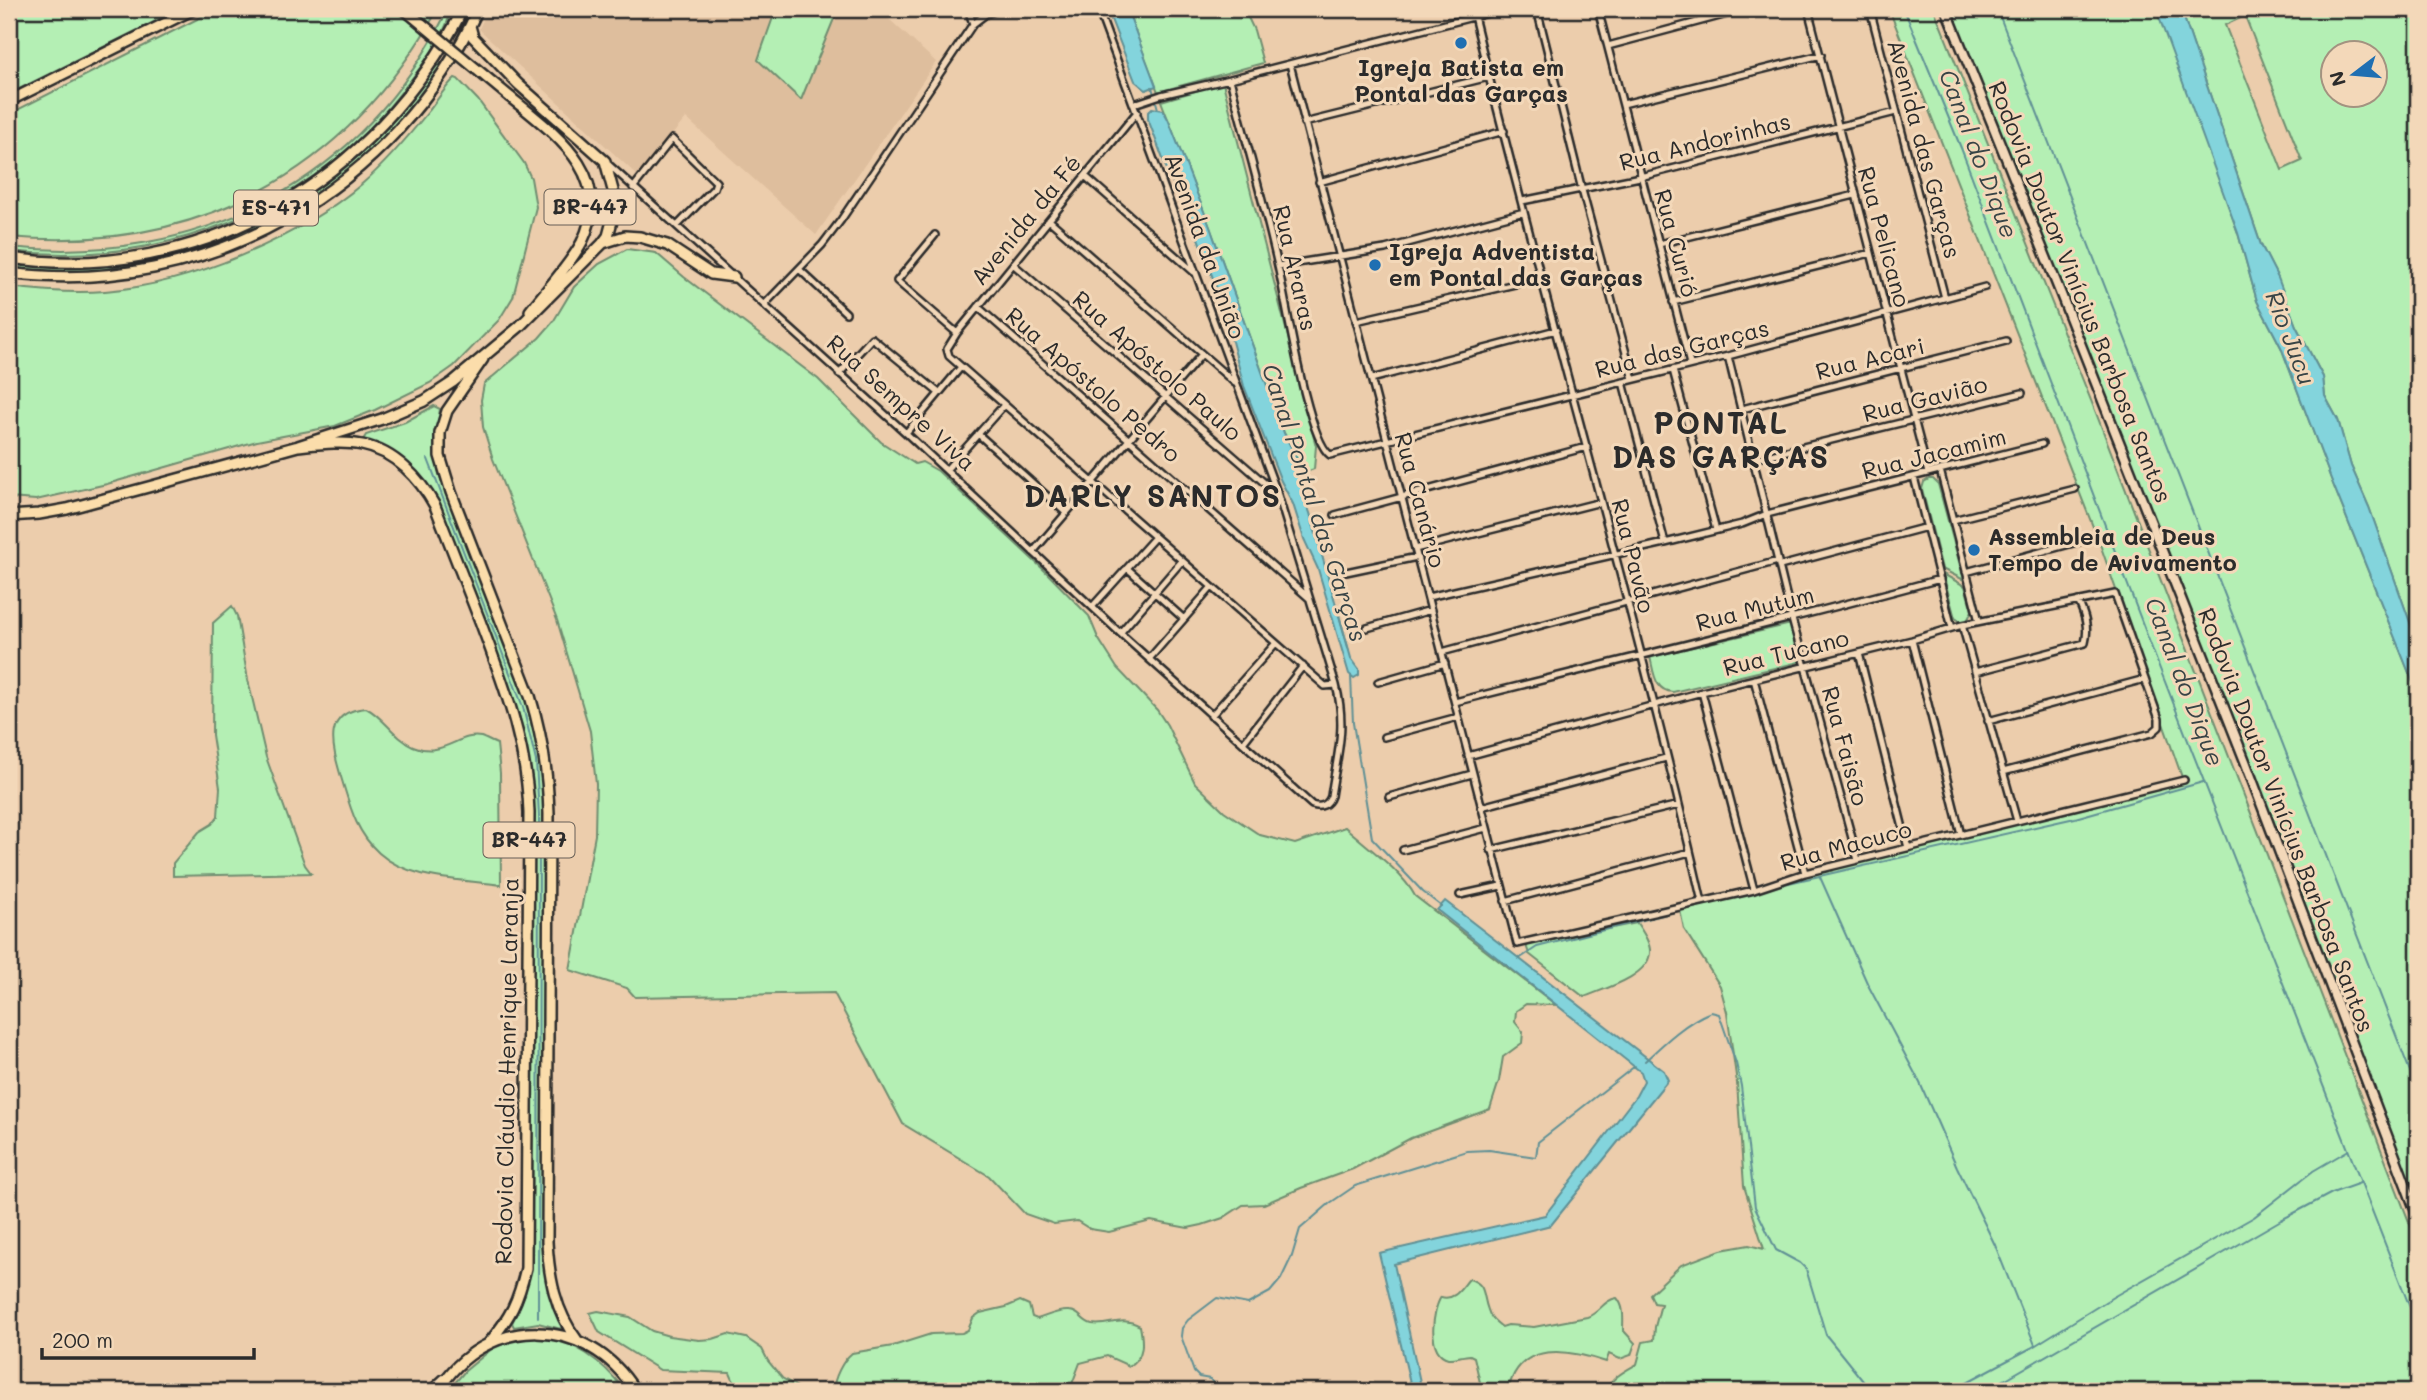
<svg xmlns="http://www.w3.org/2000/svg" width="2427" height="1400" font-family="Mali,sans-serif">
	<style>
		.built { fill: #debe9d }
		.green { fill: #b4efb4; stroke: #708d70; stroke-width: 2; fill-rule: evenodd }
		.water { fill: #83d4dc; stroke: #609095; stroke-width: 2 }
		.lines { fill: none; stroke-linecap: round; stroke-linejoin: round }
		.stream { stroke: #609095; stroke-width: 2 }
		.minor-casing { stroke: #2b2b2b; stroke-width: 10 }
		.secondary-casing { stroke: #2b2b2b; stroke-width: 13 }
		.primary-casing { stroke: #2b2b2b; stroke-width: 14 }
		.minor { stroke: #f3d8b9; stroke-width: 5 }
		.secondary { stroke: #f3d8b9; stroke-width: 8 }
		.primary { stroke: #fbddab; stroke-width: 9 }
		.primary-bridge-casing { stroke: #2b2b2b; stroke-width: 14; stroke-linecap: butt }
		.primary-bridge { stroke: #fbddab; stroke-width: 9 }
		.poi-dot { fill: #1f6fb2; stroke: #f3d8b9; stroke-width: 2.5 }
		.labels { text-anchor: middle; stroke-width: 6; stroke-linejoin: round; paint-order: stroke }
		.shield { fill: #f3d8b9; stroke: #675f56; stroke-width: 2 }
		.shield-label { font-size: 21px; font-weight: bold; fill: #2b2b2b }
		.poi-label { font-size: 23px; font-weight: bold; fill: #2b2b2b; stroke: #f3d8b9; text-anchor: start }
		.street-label { font-size: 23px; fill: #2b2b2b; stroke: #f3d8b9 }
		.water-label { font-size: 24px; font-style: italic; fill: #384446; stroke: #f3d8b9 }
		.district-label { font-size: 30px; font-weight: bold; letter-spacing: 2px; fill: #2b2b2b; stroke: #f3d8b9 }
	</style>
	<rect width="100%" height="100%" fill="#eccdac"/>
	<filter id="ink" filterUnits="userSpaceOnUse"><feTurbulence type="fractalNoise" baseFrequency=".0143" numOctaves="2"/><feDisplacementMap in="SourceGraphic" scale="14" xChannelSelector="R" yChannelSelector="G"/><feConvolveMatrix kernelMatrix="1 2 1 2 8 2 1 2 1" color-interpolation-filters="sRGB"/></filter>
	<g filter="url(#ink)">
		<!-- built -->
		<path class="built" d="M488 9H776L758 60 801 100 838 9H878L936 62 816 235 686 118 638 176 479 29Z"/>
		<!-- green -->
		<path class="green" d="M9 9H172L164 17 9 94Z
			M217 9H438C346 174 197 254 9 237V114Z
			M448 9H451C447 34 422 66 406 86 311 211 163 268 9 251V247C198 267 364 182 448 9Z
			M776 9H838L801 100 758 60Z
			M1127 9H1244L1254 30 1263 63 1158 92Z
			M1889 9H1934L2096 413 2418 1245V1391H1606C1612 1377 1625 1371 1637 1364L1643 1342 1654 1340 1655 1327 1661 1304 1654 1303 1650 1294 1681 1265 1721 1250 1749 1245 1764 1249 1744 1186 1737 1083 1727 1012 1720 986 1684 929 1680 910 1766 884 2184 783 2101 547Z
			M1946 9H2156L2168 35 2238 233 2257 301 2281 347 2331 479 2418 695V1212Z
			M2181 9H2418V645L2369 507 2351 466 2338 420 2325 396 2323 377 2296 326 2276 275 2261 245ZM2245 16 2302 161 2282 170 2225 25ZM2332 52H2374V94H2332Z
			M444 61C434 77 424 94 411 109 331 204 209 271 83 272 58 273 33 270 9 269V262C139 277 271 239 367 148 383 132 398 115 413 97 423 85 430 68 444 61Z
			M455 78 458 79 478 100 524 163 531 178 536 207 513 297 499 320 454 366 430 383 375 410 335 426 257 441 107 484 36 500 9 498V287C41 291 73 294 105 291 191 284 297 239 363 183 387 162 408 137 428 112 437 101 444 88 455 78Z
			M1223 83 1316 446 1314 469 1301 474 1297 459 1284 433 1210 227 1161 101Z
			M627 249 656 253 684 277 818 379 881 442 915 464 922 462 938 471 1045 571 1089 616 1098 638 1117 668 1157 710 1167 725 1195 783 1224 811 1260 835 1295 844 1345 827C1366 846 1402 871 1415 896L1556 1005 1526 1004 1516 1011 1515 1022 1523 1032 1522 1043 1503 1057 1499 1081 1490 1109 1411 1138 1353 1169 1301 1188 1264 1204 1243 1205 1223 1218 1202 1225 1188 1228 1151 1221 1109 1232 1090 1229 1077 1221 1054 1224 1025 1214 989 1176 903 1124 834 993 635 997 627 988 570 970 595 835 596 784 590 731 557 620 493 459 483 427 481 400 484 384 539 338 553 322 574 287 599 264Z
			M434 406 440 409 434 449 439 474 529 707 539 742 545 792V832L543 1254 548 1292 562 1324 561 1329 538 1323 514 1327 512 1323 525 1294 532 1254 533 812 531 776 523 728 511 691 440 507 425 482 408 465 365 443 363 440 366 435 405 422Z
			M1929 479H1933L1938 484 1964 580 1942 569 1922 489 1924 482Z
			M1943 574 1965 586 1972 611 1967 621 1962 622 1955 618Z
			M232 606 237 616 248 680 266 757 305 865 311 873 173 876V863L199 832 212 824 218 816 220 788 212 735 213 623Z
			M1791 624 1800 662 1673 692C1654 691 1654 672 1650 657Z
			M366 708C384 717 394 738 413 746 442 759 459 732 481 737 486 739 492 742 497 744L500 773 501 885C462 879 410 881 379 853 355 831 350 806 341 777 332 746 322 712 366 708Z
			M1637 923C1642 931 1651 943 1650 953 1648 977 1603 989 1584 997L1529 954 1526 945Z
			M1469 1279C1487 1284 1482 1295 1488 1310 1490 1318 1496 1322 1502 1327L1508 1325 1534 1327 1587 1317C1600 1313 1603 1300 1617 1298 1625 1307 1623 1319 1623 1330L1635 1343 1631 1355 1620 1359 1609 1354 1606 1362C1568 1349 1519 1340 1508 1391H1482L1474 1357 1470 1355C1463 1355 1455 1359 1448 1358 1427 1353 1432 1311 1441 1297 1455 1301 1461 1288 1469 1279Z
			M1020 1301 1029 1305 1032 1317 1037 1319C1047 1316 1058 1310 1069 1311 1080 1311 1082 1322 1092 1324 1110 1327 1120 1315 1140 1326 1143 1341 1145 1358 1129 1366L1107 1356 1080 1363 1072 1384 1074 1391H833C834 1378 842 1361 852 1353L893 1346 931 1334 962 1333 968 1330 973 1318 980 1313 1006 1307Z
			M598 1311 630 1317 652 1331 669 1336 699 1340 713 1339 728 1334 746 1338 762 1349 768 1361 782 1378 804 1391H738L730 1373 660 1370 599 1332 590 1313Z
			M537 1331C576 1345 600 1357 625 1391H448L465 1371 499 1343Z"/>
		<!-- water -->
		<path class="water" d="M1107 9H1127L1156 86 1146 90 1135 81Z
			M2156 9H2181L2261 245 2278 278 2296 326 2323 377 2325 396 2338 420 2351 466 2369 507 2418 645V695L2331 479 2281 347 2257 301 2238 233Z
			M1152 108 1163 110 1168 119 1210 227 1284 433 1297 459 1304 497 1310 513 1351 658 1359 669V675L1354 678 1349 674 1318 569 1304 539 1293 504 1281 481 1244 386 1220 297 1189 214 1169 175 1148 119V112Z
			M1445 901 1664 1071 1668 1080 1551 1225 1394 1264 1422 1391H1412L1379 1253 1545 1215 1636 1096 1644 1081 1641 1072 1437 910Z"/>
		<g class="lines">
			<!-- stream -->
			<path class="stream" d="M1904 9 1961 148 2158 664 2418 1328
				M1997 9 2418 1092
				M1152 87 1158 109
				M428 459 523 707 536 761 539 816 538 1317
				M1337 608 1349 650
				M1351 676 1353 723 1372 838 1423 892 1441 906
				M1820 877 1868 985 1920 1083 1957 1167 1995 1245 2035 1345
				M1767 888 2075 818 2203 782
				M1519 959 1537 947 1710 903
				M1645 1061C1664 1043 1687 1021 1711 1012L1719 1014 1736 1063 1741 1086 1755 1207 1776 1250 1800 1263 1806 1269 1826 1335 1871 1391
				M1220 1391 1210 1379 1199 1377 1194 1372 1181 1336 1182 1328 1188 1320 1217 1298 1248 1304 1270 1292 1281 1279 1292 1256 1300 1229 1330 1203 1355 1186 1467 1151 1489 1150 1536 1157 1538 1142 1635 1066
				M1950 1391 2031 1348 2113 1297 2254 1217 2313 1171 2347 1151
				M1985 1391 2281 1220 2332 1193 2360 1183
				M2416 1391 2418 1389"/>
			<!-- minor casing -->
			<g class="minor-casing">
				<path id="minor" d="M968 9 973 24
					M1537 9 1582 190 1633 379
					M1598 9 1690 364
					M1808 9 1928 473
					M1870 9 1945 298
					M1474 16C1546 312 1634 605 1702 902
					M1608 46 1746 9
					M1290 64 1517 944 1754 890 1805 873 2184 780
					M1230 79C1246 142 1264 203 1278 266 1286 300 1307 439 1330 455L1728 356 1985 287
					M1134 104 1161 95 1230 79 1504 9
					M1623 104 1821 55
					M1137 112 957 333 947 349 949 356 1325 686 1336 685
					M1304 123 1489 77
					M608 164 906 433 1120 633 1312 805C1321 808 1328 805 1331 796 1337 755 1347 728 1336 685L1278 495 1098 9
					M1085 176 1194 272
					M1319 182 1504 131
					M633 188 672 139 716 182 714 188 677 226
					M1522 201 1640 177 1896 112
					M1049 220 1235 383
					M935 235 897 281 957 333
					M1659 244 1855 195
					M1013 264 1276 493
					M1278 266 1385 249 1524 212
					M799 269 846 313
					M1673 302 1871 253
					M764 305 822 245 841 220 973 24 986 14 1000 9
					M978 307 1309 598
					M1356 321 1541 278
					M1728 356 1792 619 1858 860
					M1673 370 1716 530
					M839 374 872 338 939 393
					M1371 379 1556 330
					M1623 382 1665 543
					M1742 409 2006 341
					M906 433 961 367
					M978 434 1066 513
					M1754 459 2022 393
					M946 470 1004 405
					M1940 470 1979 621
					M1914 477 1952 628
					M1335 515 1587 447
					M1953 520 2075 489
					M1415 549 1601 502
					M1033 552 1202 354
					M1780 566 1927 527
					M1127 568 1184 619
					M1346 572 1417 557
					M1966 572 2092 538
					M1428 597 1665 543 1742 524 1767 514 2042 444
					M1092 607 1155 537
					M1962 625 2017 821
					M1367 628 1431 610
					M1120 633 1181 562
					M1912 640 1961 835
					M1442 652 1778 561
					M1859 653 1908 848
					M1149 659 1211 588
					M1975 672 2085 643C2089 628 2085 615 2078 601
					M1754 679 1805 873
					M1378 682 1445 663
					M1702 692 1754 890
					M1455 702C1616 661 1779 623 1940 579
					M1211 716 1276 643
					M1988 721 2145 679
					M1384 737 1458 717
					M1243 743 1303 666
					M1468 756 1702 692 1912 640 1962 625 2115 594 2159 719V727L2152 733 2003 772
					M1389 797 1472 774
					M1481 807 1666 758
					M1403 850 1486 828
					M1491 850 1679 805
					M1460 895 1501 886
					M1505 901 1690 852"/>
			</g>
			<!-- secondary casing -->
			<g class="secondary-casing">
				<path id="secondary" d="M1946 9 2062 297 2245 761 2418 1217
					M431 1391 444 1379"/>
			</g>
			<!-- primary casing -->
			<g class="primary-casing">
				<path id="primary" d="M510 97C555 134 615 175 582 242 570 265 546 290 530 311
					M9 101 194 9
					M603 243 625 236 640 237 667 245 711 274 734 277
					M9 258C202 285 376 180 463 9
					M9 273C206 299 397 188 478 9
					M483 359 447 411 440 433V456L451 492 530 696C542 735 548 773 549 814L547 1242C549 1277 555 1311 577 1340
					M298 446C319 444 342 441 362 445 395 451 420 479 435 506 450 544 465 583 480 621 504 686 527 742 529 813L526 1268C518 1302 511 1316 489 1343
					M9 516 39 514 67 509 152 486 298 446 382 419 424 401 453 382 519 327 602 244 608 236 615 210 614 194 605 161 518 84 473 37 470 26
					M438 1391C485 1313 588 1314 635 1391"/>
			</g>
			<!-- minor -->
			<use href="#minor" class="minor"/>
			<!-- secondary -->
			<use href="#secondary" class="secondary"/>
			<!-- primary -->
			<use href="#primary" class="primary"/>
			<!-- primary-bridge casing -->
			<g class="primary-bridge-casing">
				<path id="primary-bridge" d="M404 9 510 97"/>
			</g>
			<!-- primary-bridge -->
			<use href="#primary-bridge" class="primary-bridge"/>
		</g>
	</g>
	<!-- markers -->
	<g class="poi-dot">
		<circle cx="1461" cy="43" r="7"/>
		<circle cx="1375" cy="265" r="7"/>
		<circle cx="1974" cy="550" r="7"/>
	</g>
	<g class="labels">
		<!-- shield labels -->
		<g class="shield">
			<rect x="544.5" y="189.5" width="91" height="35" rx="5"/>
			<rect x="234" y="190.5" width="84" height="35" rx="5"/>
			<rect x="483.5" y="822.5" width="91" height="35" rx="5"/>
		</g>
		<g class="shield-label">
			<text x="590" y="214">BR-447</text>
			<text x="276" y="215">ES-471</text>
			<text x="529" y="847">BR-447</text>
		</g>
		<!-- poi labels -->
		<g class="poi-label">
			<text x="1461" y="76" text-anchor="middle">Igreja Batista em<tspan x="1461" dy="26">Pontal das Garças</tspan></text>
			<text x="1389" y="260">Igreja Adventista<tspan x="1389" dy="26">em Pontal das Garças</tspan></text>
			<text x="1988" y="545">Assembleia de Deus<tspan x="1988" dy="26">Tempo de Avivamento</tspan></text>
		</g>
		<!-- street labels -->
		<g class="street-label">
			<text transform="translate(1705 142) rotate(-14)" y="8">Rua Andorinhas</text>
			<text transform="translate(1924 149) rotate(75)" y="8">Avenida das Garças</text>
			<text transform="translate(1026 220) rotate(-51)" y="8">Avenida da Fé</text>
			<text transform="translate(1884 237) rotate(75)" y="8">Rua Pelicano</text>
			<text transform="translate(1676 243) rotate(75)" y="8">Rua Curió</text>
			<text transform="translate(1205 246) rotate(70)" y="8">Avenida da União</text>
			<text transform="translate(1295 268) rotate(77)" y="8">Rua Araras</text>
			<text transform="translate(2080 292) rotate(68)" y="8">Rodovia Doutor Vinícius Barbosa Santos</text>
			<text transform="translate(1682 349) rotate(-14)" y="8">Rua das Garças</text>
			<text transform="translate(1870 359) rotate(-14)" y="8">Rua Acari</text>
			<text transform="translate(1157 366) rotate(41)" y="8">Rua Apóstolo Paulo</text>
			<text transform="translate(1093 385) rotate(41)" y="8">Rua Apóstolo Pedro</text>
			<text transform="translate(1925 399) rotate(-14)" y="8">Rua Gavião</text>
			<text transform="translate(901 403) rotate(42)" y="8">Rua Sempre Viva</text>
			<text transform="translate(1934 454) rotate(-14)" y="8">Rua Jacamim</text>
			<text transform="translate(1420 500) rotate(75)" y="8">Rua Canário</text>
			<text transform="translate(1633 556) rotate(76)" y="8">Rua Pavão</text>
			<text transform="translate(1755 609) rotate(-14)" y="8">Rua Mutum</text>
			<text transform="translate(1786 653) rotate(-14)" y="8">Rua Tucano</text>
			<text transform="translate(1845 746) rotate(75)" y="8">Rua Faisão</text>
			<text transform="translate(2286 820) rotate(69)" y="8">Rodovia Doutor Vinícius Barbosa Santos</text>
			<text transform="translate(1846 846) rotate(-15)" y="8">Rua Macuco</text>
			<text transform="translate(507 1071) rotate(-89)" y="8">Rodovia Cláudio Henrique Laranja</text>
		</g>
		<!-- water labels -->
		<g class="water-label">
			<text transform="translate(1978 154) rotate(69)" y="8">Canal do Dique</text>
			<text transform="translate(2290 338) rotate(69)" y="8">Rio Jucu</text>
			<text transform="translate(1314 503) rotate(72)" y="8">Canal Pontal das Garças</text>
			<text transform="translate(2184 682) rotate(69)" y="8">Canal do Dique</text>
		</g>
		<!-- district labels -->
		<g class="district-label">
			<text x="1721" y="434">PONTAL<tspan x="1721" dy="34">DAS GARÇAS</tspan></text>
			<text x="1153" y="507">DARLY SANTOS</text>
		</g>
	</g>
	<!-- margin -->
	<rect width="2427" height="1400" fill="none" stroke="#f3d8b9" stroke-width="35"/>
	<rect x="18" y="18" width="2392" height="1365" fill="none" stroke="#2b2b2b" stroke-width="2.5" filter="url(#ink)"/>
	<!-- north arrow -->
	<g transform="translate(2354 74) rotate(254)"><circle r="33" fill="#f3d8b9" stroke="#a39380" stroke-width="2"/>
	<path d="M0-5L12 26L0 18L-12 26Z" fill="#1f6fb2"/>
	<text y="-10" font-size="19" font-weight="bold" text-anchor="middle" fill="#2b2b2b">N</text>
	</g>
	<!-- scale -->
	<path d="M42 1348v10h212v-10" fill="none" stroke="#2b2b2b" stroke-width="3.5"/>
	<text x="52" y="1348" font-size="21" fill="#2b2b2b" stroke="#f3d8b9" stroke-width="5" paint-order="stroke">200 m</text>
</svg>
